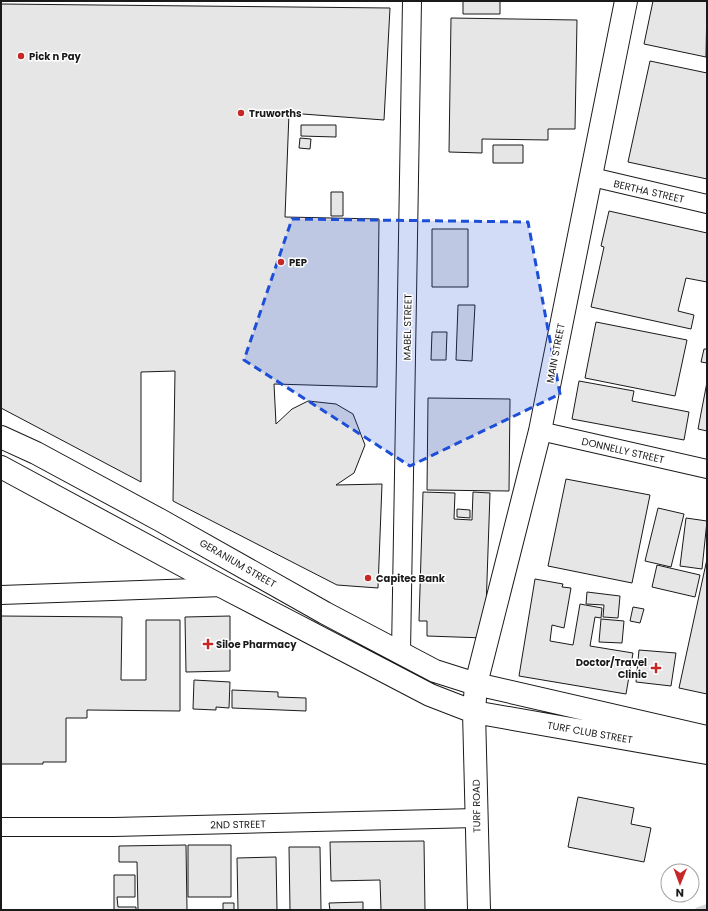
<svg xmlns="http://www.w3.org/2000/svg" width="708" height="911" font-family="Poppins,sans-serif">
	<style>
		.lines { fill: none; stroke-linecap: round; stroke-linejoin: round }
		.stream { stroke: #d7d7d7; stroke-width: 6 }
		.building { fill: #e6e6e6; stroke: #1a1a1a }
		.street-casing { stroke: #1a1a1a; stroke-width: 20 }
		.secondary-casing { stroke: #1a1a1a; stroke-width: 24 }
		.street { stroke: #fff; stroke-width: 18 }
		.secondary { stroke: #fff; stroke-width: 22 }
		.marked { fill: #1d4ed8; fill-opacity: 0.2; stroke: #1d4ed8; stroke-width: 3; stroke-dasharray: 8 5; stroke-linejoin: round }
		.poi-dot { fill: #c62828; stroke: #fff; stroke-width: 1.5 }
		.labels { text-anchor: middle; stroke-width: 3; stroke-linejoin: round; paint-order: stroke }
		.poi-label { font-size: 10px; font-weight: bold; fill: #1a1a1a; stroke: #fff; text-anchor: start }
		.street-label { font-size: 10px; fill: #1a1a1a; stroke: #fff }
	</style>
	<rect width="100%" height="100%" fill="#fff"/>
	<g class="lines">
		<!-- stream -->
		<path class="stream" d="M698 910 707 907"/>
	</g>
	<!-- building -->
	<path class="building" d="M463 1H500V14H463Z
		M653 1H707L706 57 644 44Z
		M1 4 390 8 384 120 289 113 285 217 379 219 377 387 274 384 276 424 292 409 308 401 336 404 353 414 365 445 354 473 336 485 382 484 378 588 337 585 173 501 175 371 141 372V482L1 408Z
		M451 18 577 20 575 129H548V140L482 139V153L449 152Z
		M650 61 707 73V179L628 162Z
		M301 125H336V137L301 136Z
		M300 138 311 139 310 149 299 148Z
		M493 145H523V163H493Z
		M331 192H343V216H331Z
		M609 211 707 233V282L686 278 678 311 694 315 691 329 591 307 604 247 601 246Z
		M432 229H468V287H432Z
		M458 305H475L472 361 456 360Z
		M596 322 687 340 675 396 585 378Z
		M432 332H447L446 360H431Z
		M704 349H707V363L701 362Z
		M579 381 634 391 632 401 689 412 684 440 572 419Z
		M707 382V431L698 429Z
		M428 398 510 399 509 491 427 490Z
		M566 479 650 495 632 583 548 566Z
		M423 492 455 493 454 519 472 520 473 492 490 493 485 638 427 636V621H419Z
		M658 508 684 514 671 567 645 561Z
		M457 509 470 510V518L457 517Z
		M686 518 707 521 702 569 680 566Z
		M707 559V694L679 688Z
		M657 565 700 575 695 597 652 587Z
		M535 579 563 584 562 587 571 588 564 628 552 625 550 641 573 645 580 604 602 608 601 618 595 617 590 646 633 653 626 694 519 676Z
		M587 592 620 596 618 618 603 617 604 605 586 604Z
		M633 607 644 609 640 623 630 621Z
		M1 616 122 617 121 680H146V620H180V711L87 710V718H66V762H43V764H1Z
		M230 616V671L186 672 185 617Z
		M601 619 624 621 622 643 599 642Z
		M639 650 676 653 671 686 636 682Z
		M194 680 230 682 229 708 216 707V710L193 709Z
		M232 690 278 692V697L306 698V711L232 708Z
		M578 797 634 808 631 824 651 828 644 862 568 847Z
		M424 841 425 910H381L380 880 331 881 330 842Z
		M186 845 187 910H138L137 862H119V846Z
		M188 845H231V897H188Z
		M289 847H320L321 910H290Z
		M276 857 277 910H238L237 858Z
		M114 875H135V897H117L118 907H136V910H114Z
		M363 902V910H330L329 903Z
		M223 903H234V910H223Z"/>
	<g class="lines">
		<!-- street casing -->
		<g class="street-casing">
			<path id="street" d="M592 177 707 204
				M540 431 707 469
				M1 595 223 587
				M401 652 412 1
				M1 827H114L476 818"/>
		</g>
		<!-- secondary casing -->
		<g class="secondary-casing">
			<path id="secondary" d="M1 437 36 453 160 520 325 613 435 671 476 684 707 737
				M1 467 223 587 430 695 474 712 707 753
				M479 910 474 712 476 684 540 431 626 1"/>
		</g>
		<!-- street -->
		<use href="#street" class="street"/>
		<!-- secondary -->
		<use href="#secondary" class="secondary"/>
	</g>
	<!-- marked area -->
	<path class="marked" d="M292 219 528 222 560 394 410 466 244 360Z"/>
	<!-- markers -->
	<g class="poi-dot">
		<circle cx="21" cy="56" r="4"/>
		<circle cx="241" cy="113" r="4"/>
		<circle cx="281" cy="262" r="4"/>
		<circle cx="368" cy="578" r="4"/>
		<path d="M206 638h4v4h4v4h-4v4h-4v-4h-4v-4h4z"/>
		<path d="M654 662h4v4h4v4h-4v4h-4v-4h-4v-4h4z"/>
	</g>
	<g class="labels">
		<!-- poi labels -->
		<g class="poi-label">
			<text x="29" y="60">Pick n Pay</text>
			<text x="249" y="117">Truworths</text>
			<text x="289" y="266">PEP</text>
			<text x="376" y="582">Capitec Bank</text>
			<text x="216" y="648">Siloe Pharmacy</text>
			<text x="647" y="666" text-anchor="end">Doctor/Travel<tspan x="647" dy="12">Clinic</tspan></text>
		</g>
		<!-- street labels -->
		<g class="street-label">
			<text transform="translate(649 191) rotate(13)" y="4">BERTHA STREET</text>
			<text transform="translate(407 327) rotate(-89)" y="4">MABEL STREET</text>
			<text transform="translate(555 353) rotate(-79)" y="4">MAIN STREET</text>
			<text transform="translate(623 450) rotate(13)" y="4">DONNELLY STREET</text>
			<text transform="translate(238 563) rotate(30)" y="4">GERANIUM STREET</text>
			<text transform="translate(590 732) rotate(10)" y="4">TURF CLUB STREET</text>
			<text transform="translate(476 806) rotate(-91)" y="4">TURF ROAD</text>
			<text transform="translate(238 824) rotate(-1)" y="4">2ND STREET</text>
		</g>
	</g>
	<!-- border -->
	<rect width="708" height="911" fill="none" stroke="#1a1a1a" stroke-width="4"/>
	<!-- north arrow -->
	<g transform="translate(680 883) rotate(181)"><circle r="19" fill="#ffffff" stroke="#a3a3a3"/>
	<path d="M0-3L7 15L0 10L-7 15Z" fill="#c62828"/>
	<text y="-6" font-size="11" font-weight="bold" text-anchor="middle" fill="#1a1a1a">N</text>
	</g>
</svg>
